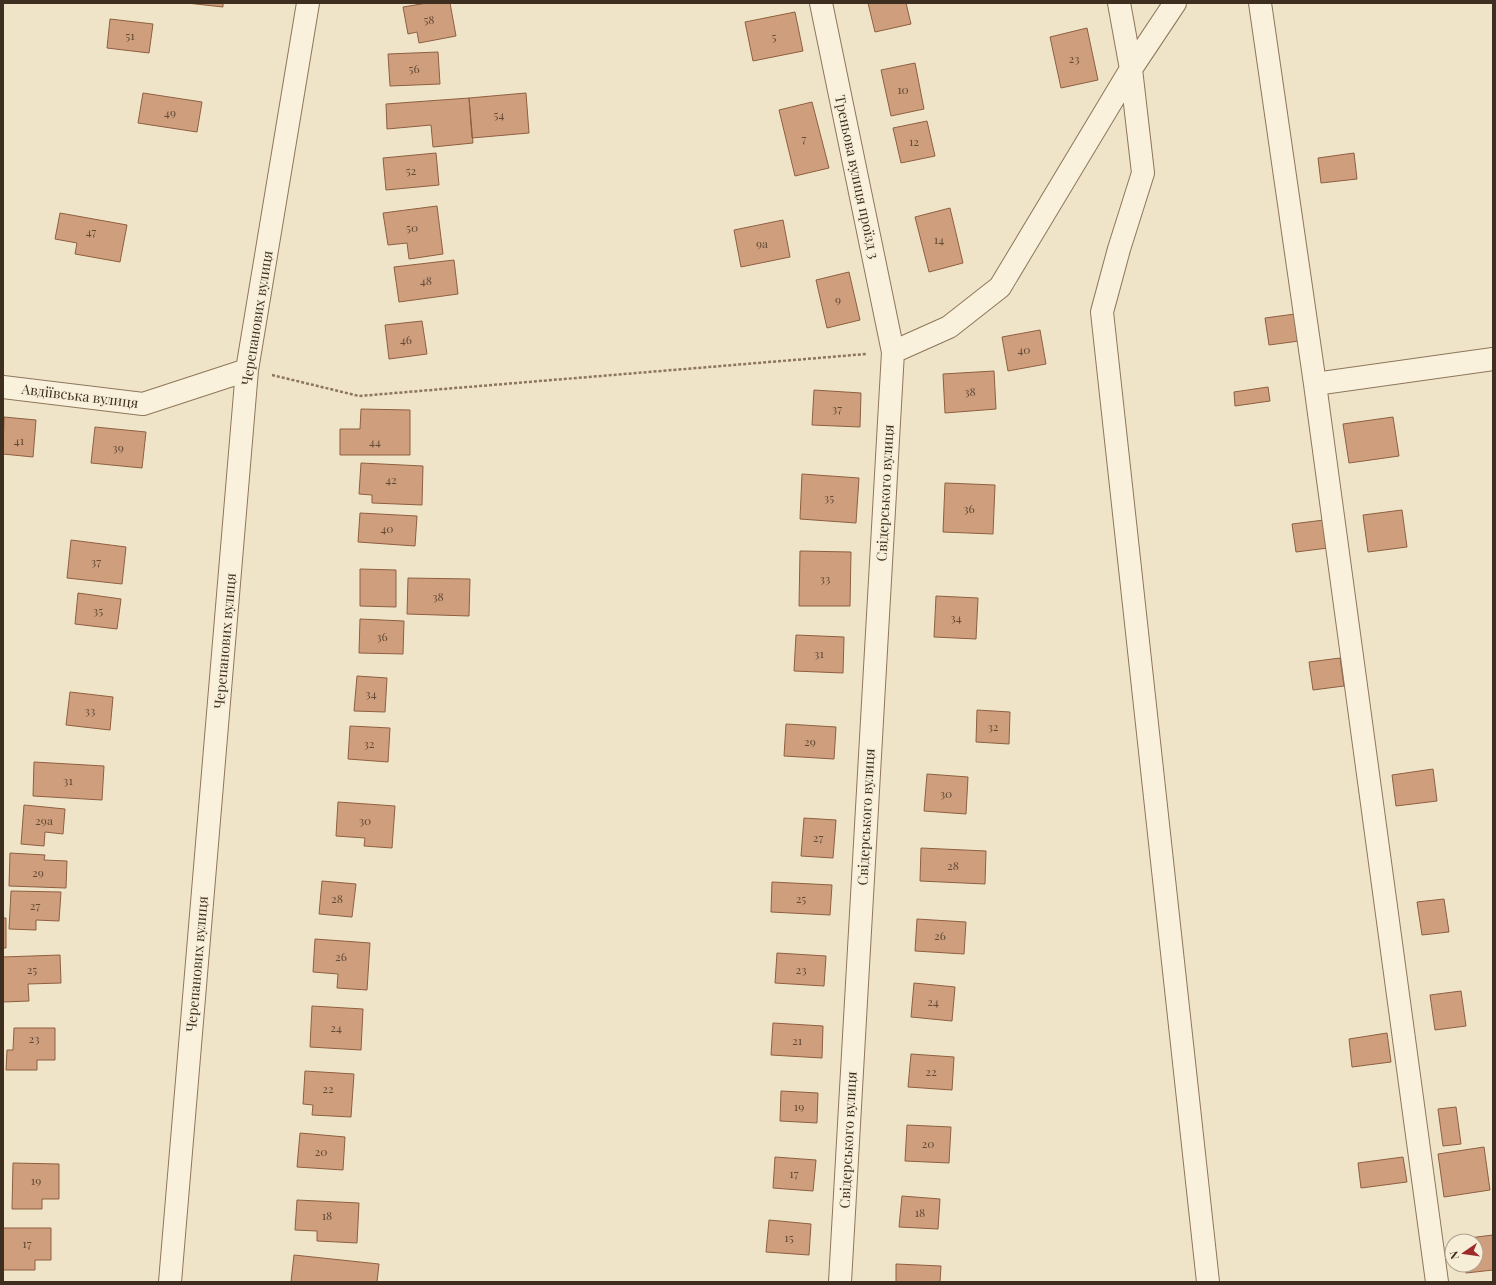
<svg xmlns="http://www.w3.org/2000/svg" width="1496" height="1285" font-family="'Playfair Display',serif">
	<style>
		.building { fill: #cf9f7d; stroke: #8d5f41 }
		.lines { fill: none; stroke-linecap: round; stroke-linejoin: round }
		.minor-casing { stroke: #8d765c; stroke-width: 24 }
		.path { stroke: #8d765c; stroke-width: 2.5; stroke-dasharray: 3 2; stroke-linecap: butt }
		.minor { stroke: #faf1dc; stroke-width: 22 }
		.labels { text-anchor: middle; stroke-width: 3; stroke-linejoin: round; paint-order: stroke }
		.number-label { font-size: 12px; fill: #624a37 }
		.street-label { font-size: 14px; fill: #3d2e20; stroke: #f7eed8 }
	</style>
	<rect width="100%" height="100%" fill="#f0e4c8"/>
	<!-- building -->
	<path class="building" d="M187 3H223V7Z
		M427 3H450L456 36 419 43 417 32 408 34 403 7Z
		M868 3H906L911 24 875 32Z
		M795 12 803 51 753 61 745 22Z
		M110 19 153 24 149 53 107 48Z
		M1087 28 1098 80 1061 88 1050 37Z
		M438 52 440 84 390 86 388 54Z
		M915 63 924 109 891 116 881 70Z
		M143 93 202 102 197 132 138 123Z
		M526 93 529 133 472 138 469 98Z
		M469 98 473 143 433 147 431 125 387 129 386 104Z
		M812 102 829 168 795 176 779 110Z
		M927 121 935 156 901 163 893 128Z
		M436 153 439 185 386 190 383 158Z
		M1354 153 1357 179 1321 183 1318 158Z
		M437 206 443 254 409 259 407 243 388 245 383 213Z
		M950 208 963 263 929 272 915 217Z
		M60 213 127 225 120 262 75 254 77 243 55 239Z
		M783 220 790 257 741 267 734 230Z
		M454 260 458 294 399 302 394 267Z
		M849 272 860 320 827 328 816 280Z
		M1295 314 1299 341 1269 345 1265 318Z
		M422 321 427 354 389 359 385 325Z
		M1040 330 1046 364 1008 371 1002 337Z
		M994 371 996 409 945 413 943 374Z
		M1268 387 1270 401 1235 406 1234 392Z
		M814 390 861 393 860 427 812 425Z
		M361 409 410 410V455H340V429H360Z
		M4 417 36 420 33 457 3 454Z
		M1393 417 1399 456 1349 463 1343 424Z
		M95 427 146 432 142 468 91 463Z
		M361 463 423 466 422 505 372 503V495L359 494Z
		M802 474 859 478 856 523 800 519Z
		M945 483 995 485 993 534 943 532Z
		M1402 510 1407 547 1368 552 1363 515Z
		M360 513 417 516 415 546 358 542Z
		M1324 520 1328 548 1296 552 1292 524Z
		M71 540 126 547 122 584 67 578Z
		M800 551 851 552 850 606H799Z
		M360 569 396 570V607L360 606Z
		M408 578 470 579 469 616 407 614Z
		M78 593 121 599 117 629 75 624Z
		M936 596 978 598 976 639 934 637Z
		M360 619 404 621 403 654 359 653Z
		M796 635 844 637 843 673 794 671Z
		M1340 658 1344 686 1313 690 1309 662Z
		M357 676 387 678 385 712 354 711Z
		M70 692 113 697 110 730 66 725Z
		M977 710 1010 712 1009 744 976 742Z
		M786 724 836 727 834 759 784 756Z
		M350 726 390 728 388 762 348 759Z
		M34 762 104 766 102 800 33 796Z
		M1433 769 1437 801 1396 806 1392 775Z
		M927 774 968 777 966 814 924 811Z
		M338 802 395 806 392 848 364 846 365 838 336 836Z
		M24 805 65 809 63 834 45 832 44 846 21 844Z
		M804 818 836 820 833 858 801 856Z
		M921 848 986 851 985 884 920 881Z
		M10 853 45 855 44 860 67 861 66 888 9 886Z
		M322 881 356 884 352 917 319 914Z
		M772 882 832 885 830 915 771 912Z
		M11 891 61 892 59 921 36 920V930L9 929Z
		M1444 899 1449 932 1422 935 1417 902Z
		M3 918H6V948H3Z
		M917 919 966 922 964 954 915 951Z
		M315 939 370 943 367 990 337 988 338 974 313 972Z
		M777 953 826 956 824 986 775 983Z
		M60 955 61 983 28 984 29 1001 3 1002V957Z
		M914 983 955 987 952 1021 911 1017Z
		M1461 991 1466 1026 1435 1030 1430 995Z
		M312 1006 363 1009 361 1050 310 1047Z
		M773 1023 823 1026 822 1058 771 1055Z
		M14 1028H55V1060H37V1070H6L7 1050H13Z
		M1387 1033 1391 1062 1352 1067 1349 1039Z
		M911 1054 954 1057 952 1090 908 1087Z
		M305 1071 354 1074 351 1117 312 1115 313 1105 303 1104Z
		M781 1091 818 1093 817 1123 780 1121Z
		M1456 1107 1461 1144 1443 1146 1438 1109Z
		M907 1125 951 1127 949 1163 905 1161Z
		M300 1133 345 1137 343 1170 297 1167Z
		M1484 1147 1490 1190 1444 1197 1438 1154Z
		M775 1157 816 1160 813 1191 773 1188Z
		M1403 1157 1407 1182 1361 1188 1358 1163Z
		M13 1163 59 1164V1199H42V1209H12Z
		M902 1196 940 1199 938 1229 899 1227Z
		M297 1200 359 1203 357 1243 317 1241V1231L295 1230Z
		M769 1220 811 1224 809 1255 766 1252Z
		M3 1228H51V1260H35V1270H3Z
		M1493 1235V1270L1466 1273 1465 1265H1476V1241H1461V1239Z
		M294 1255 379 1264 377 1282H291Z
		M896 1264 941 1266 940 1282H896Z"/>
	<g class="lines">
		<!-- minor casing -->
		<g class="minor-casing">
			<path id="minor" d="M821 3 893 352 840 1282
				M1119 3 1131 69 1143 173 1119 249 1102 312 1208 1282
				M1260 3 1315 384 1437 1282
				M893 352 949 327 1000 287 1131 69 1175 3
				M1315 384 1493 359
				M3 387 143 404 247 370
				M170 1282 247 370 308 3"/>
		</g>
		<!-- path -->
		<path class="path" d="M272 375 359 396 866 354"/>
		<!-- minor -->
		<use href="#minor" class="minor"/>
	</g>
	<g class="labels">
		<!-- number labels -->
		<g class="number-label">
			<text x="429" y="24">58</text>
			<text x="130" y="40">51</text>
			<text x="774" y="41">5</text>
			<text x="1074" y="63">23</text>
			<text x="414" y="73">56</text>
			<text x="903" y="94">10</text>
			<text x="170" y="117">49</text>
			<text x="499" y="119">54</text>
			<text x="804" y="143">7</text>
			<text x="914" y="146">12</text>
			<text x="411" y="175">52</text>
			<text x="412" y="232">50</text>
			<text x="91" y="236">47</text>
			<text x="939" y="244">14</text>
			<text x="762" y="248">9а</text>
			<text x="426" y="285">48</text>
			<text x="838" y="304">9</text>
			<text x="406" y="344">46</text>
			<text x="1024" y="354">40</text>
			<text x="970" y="396">38</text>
			<text x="837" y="413">37</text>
			<text x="19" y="445">41</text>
			<text x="375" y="446">44</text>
			<text x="118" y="452">39</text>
			<text x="391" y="484">42</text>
			<text x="829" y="502">35</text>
			<text x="969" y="513">36</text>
			<text x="387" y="533">40</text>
			<text x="96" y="566">37</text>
			<text x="825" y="583">33</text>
			<text x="438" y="601">38</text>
			<text x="98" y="615">35</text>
			<text x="956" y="622">34</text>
			<text x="382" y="641">36</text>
			<text x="819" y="658">31</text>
			<text x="371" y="698">34</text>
			<text x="90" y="715">33</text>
			<text x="993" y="731">32</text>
			<text x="810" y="746">29</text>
			<text x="369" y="748">32</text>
			<text x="68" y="785">31</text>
			<text x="946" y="798">30</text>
			<text x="44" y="825">29а</text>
			<text x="365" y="825">30</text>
			<text x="818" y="842">27</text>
			<text x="953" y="870">28</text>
			<text x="38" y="877">29</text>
			<text x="337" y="903">28</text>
			<text x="801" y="903">25</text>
			<text x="35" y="910">27</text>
			<text x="940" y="940">26</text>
			<text x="341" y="961">26</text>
			<text x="32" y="974">25</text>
			<text x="801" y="974">23</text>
			<text x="933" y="1006">24</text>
			<text x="336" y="1032">24</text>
			<text x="34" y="1043">23</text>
			<text x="797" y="1045">21</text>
			<text x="931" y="1076">22</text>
			<text x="328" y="1093">22</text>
			<text x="799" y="1111">19</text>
			<text x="928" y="1148">20</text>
			<text x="321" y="1156">20</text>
			<text x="794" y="1178">17</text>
			<text x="36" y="1185">19</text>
			<text x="920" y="1217">18</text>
			<text x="327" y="1220">18</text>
			<text x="789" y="1242">15</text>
			<text x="27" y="1248">17</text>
		</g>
		<!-- street labels -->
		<g class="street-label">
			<text transform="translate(857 177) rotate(78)" y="5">Треньова вулиця проїзд 3</text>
			<text transform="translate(257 318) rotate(-81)" y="5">Черепанових вулиця</text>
			<text transform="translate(80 396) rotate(7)" y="5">Авдіївська вулиця</text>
			<text transform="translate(885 493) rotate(-87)" y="5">Свiдерського вулиця</text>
			<text transform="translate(225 641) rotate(-85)" y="5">Черепанових вулиця</text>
			<text transform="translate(866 817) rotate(-87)" y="5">Свiдерського вулиця</text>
			<text transform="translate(197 964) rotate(-85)" y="5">Черепанових вулиця</text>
			<text transform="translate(848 1140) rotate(-87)" y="5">Свiдерського вулиця</text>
		</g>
	</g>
	<!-- border -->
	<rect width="1496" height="1285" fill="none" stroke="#3d2e20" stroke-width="8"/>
	<!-- north arrow -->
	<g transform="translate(1464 1253) rotate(257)"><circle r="19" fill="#f7eed8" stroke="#ada18e"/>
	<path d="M0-3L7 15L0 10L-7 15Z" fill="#9e2a2b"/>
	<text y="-6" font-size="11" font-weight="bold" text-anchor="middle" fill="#3d2e20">N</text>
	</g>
</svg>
